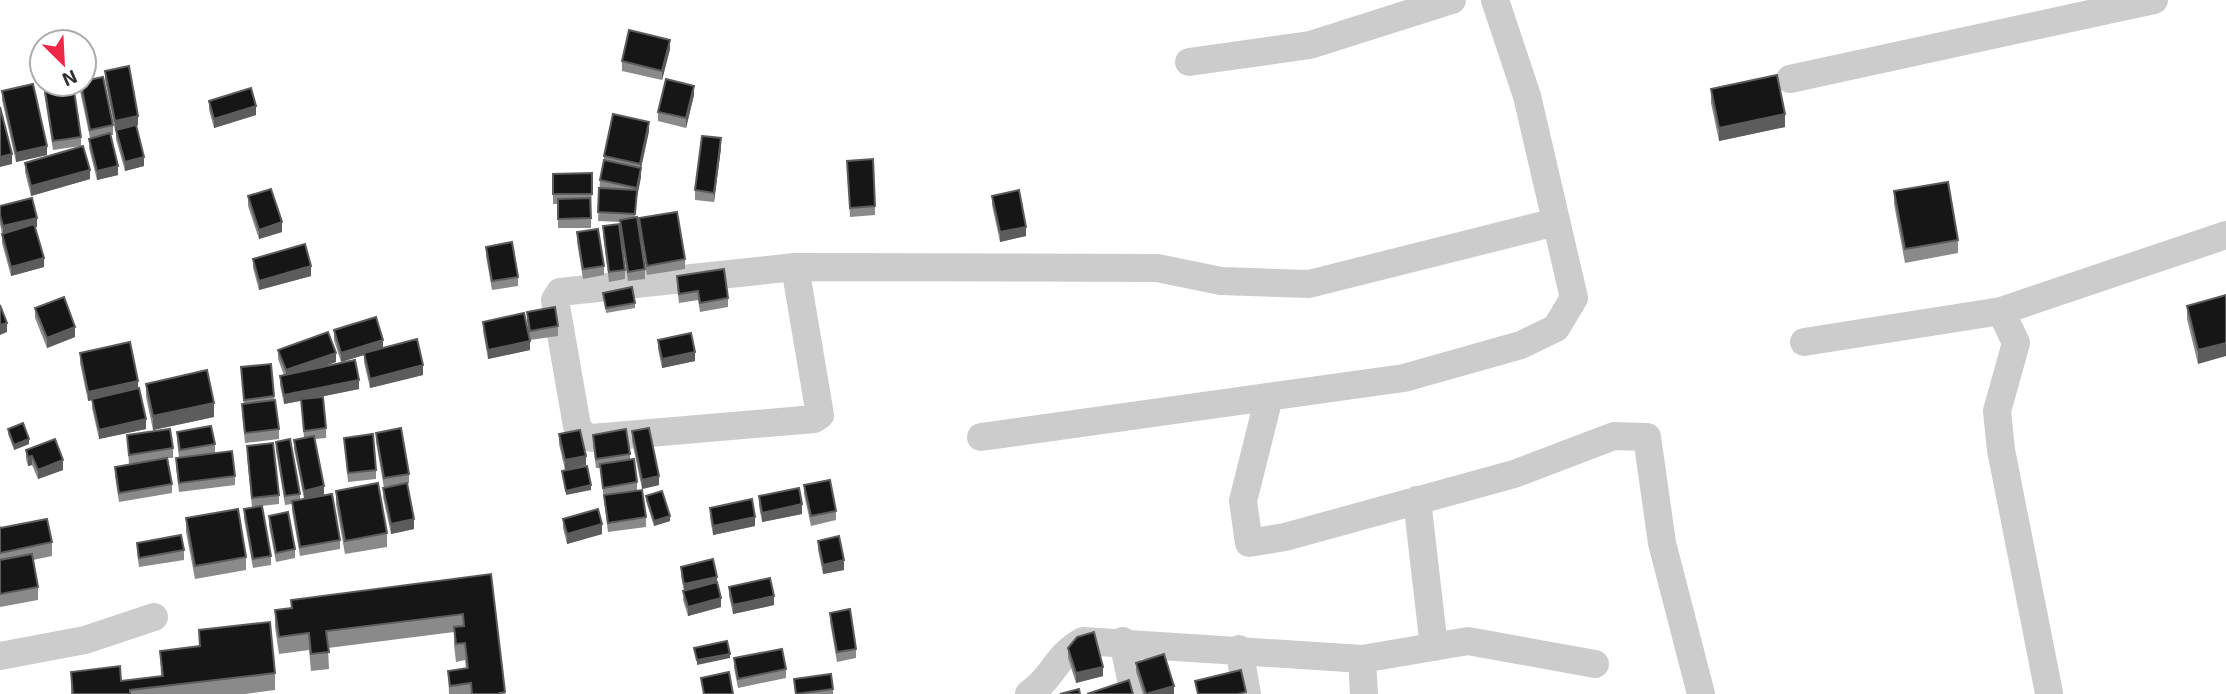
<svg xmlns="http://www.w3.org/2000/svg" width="2226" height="694" font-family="'Exo 2',sans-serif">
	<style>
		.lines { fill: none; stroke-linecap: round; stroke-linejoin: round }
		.minor { stroke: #ccc; stroke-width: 28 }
		.wall { fill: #8a8a8a }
		.shaded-wall { fill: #5c5c5c }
		.building { fill: #161616; stroke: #5c5c5c; stroke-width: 2 }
	</style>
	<rect width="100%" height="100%" fill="#fff"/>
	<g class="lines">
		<!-- minor -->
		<path class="minor" d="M1189 62 1310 45 1452 0
			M1790 79 2154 0
			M795 267 820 415 814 419 592 438 583 435 577 426 555 300 560 292 795 267 1157 268 1221 281 1309 284 1556 222
			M2001 311 2016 343 1997 411 2001 450 2049 693
			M1804 342 2001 311 2226 235
			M1269 397 1243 501 1249 543 1285 537 1514 474 1614 436 1647 437 1662 543 1701 694
			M981 437 1404 378 1521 345 1556 328 1574 298 1527 96 1495 0
			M1417 500 1434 647
			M1123 641 1134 694
			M1239 649 1247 694
			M0 656 85 640 154 617
			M1029 694C1055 676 1054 657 1083 641L1362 659
			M1364 694 1362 659 1468 641 1595 664"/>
	</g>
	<!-- wall -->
	<path class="wall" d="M670 49 662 80 622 71V61Z
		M105 71 138 125 136 126 144 166 125 171 116 139V130L121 129 115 130 105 80Z
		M44 84 81 137V146L53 150 44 93Z
		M80 84 113 125V135H111L118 175 97 180 89 148 90 138 80 91Z
		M1711 89 1785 127 1719 141 1711 103Z
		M2 91 47 155 16 162 2 100Z
		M694 95 686 128 658 121V112Z
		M209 101 256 115 214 128 209 110Z
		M649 131 641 168V177L637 197 635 217 645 269V279L628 281 620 229V222L598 221 600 180 604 162V156Z
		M721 148 714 202 695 200V190Z
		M847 161 875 206V215L850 217Z
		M25 163 90 179 31 196 25 172Z
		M592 173 591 228H558V204H553V174Z
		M1894 191 1958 240V253L1905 263 1894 204Z
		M248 196 282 232 259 239 248 206Z
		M992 196 1026 236 1000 242 992 205Z
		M0 206 37 227 35 228 44 267 11 276 2 243V234L0 224Z
		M639 218 685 259V269L647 275 639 228Z
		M603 226 625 270V279L609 282 603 235Z
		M577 232 604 266V275L583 279 577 242Z
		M486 247 518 277V286L492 290 486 256Z
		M253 259 311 276 259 290 253 268Z
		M677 276 728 298V307L700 312 698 300 679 303 677 286Z
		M603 293 635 303V308L606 313Z
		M2226 295 2198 364 2187 319V306Z
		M35 308 75 337 47 348 35 318Z
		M527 312 558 326V336L530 340 527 321Z
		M483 322 530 350 488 359 483 331Z
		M334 330 383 348 423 375 370 388 364 362V355L341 362 334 340Z
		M658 340 695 361 662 368 658 349Z
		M278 350 336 362 320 367 359 389 320 397 326 428V438L315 439 324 496 340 540V549L300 556 292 511V504L285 505 276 451V442L300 494V500L304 499 294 449V440L304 438 301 401 284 404 280 385V376L284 375 278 359Z
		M80 353 138 388 146 429 99 439 92 408V400L88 401 80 363Z
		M241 367 274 396 279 429V439L245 443 242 413V404H244Z
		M146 384 214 417 153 430 146 397Z
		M8 429 29 444 14 450 8 434Z
		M632 431 659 485 642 489 632 441Z
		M177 432 215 444V453L235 476V485L179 492 176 467V458H179L177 441Z
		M376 433 409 474V483L407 484 414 529 391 534 383 497 384 488 376 442Z
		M559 434 586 465 565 470 559 444Z
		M127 435 173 448V458H168L172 484V493L119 502 115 476V467L159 460 129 464Z
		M593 435 630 454V459L637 482V490L646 517V527L608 532 600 468H596L593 444Z
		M344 438 376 470V479L348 482Z
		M247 446 279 495V504L252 507 247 456Z
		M26 450 63 470 38 479 32 465 28 466 26 459Z
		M804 485 836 511V520L811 526 804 494Z
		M336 491 387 533V547L345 554 336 504Z
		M646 496 670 521 654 526 646 501Z
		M759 496 802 514 762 522 759 506Z
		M710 508 755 526 713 535 710 517Z
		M244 509 271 556V565L253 568 244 519Z
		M269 516 295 549V558L276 562 269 526Z
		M186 518 246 557V570L195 579 186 532Z
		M563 519 602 534 567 544 563 528Z
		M0 525 1 528 52 542V556L33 560 38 587V600L0 607Z
		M818 541 844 570 823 574 818 550Z
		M137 543 184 550V560L139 567 137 552Z
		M681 567 717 582 721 607 688 616 683 600 684 591 681 576Z
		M491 574 505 694H449L448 671 466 669 465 660 456 662 454 645V632L328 648 329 669 311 671 309 650 279 654 275 627V610L291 608V600Z
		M729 587 774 605 733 614 729 596Z
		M830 613 856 649V658L837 662 830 622Z
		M199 630 275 673V690L245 694H71V672L121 681 161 676 160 651 199 646Z
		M1068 648 1103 676 1076 683 1068 658Z
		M734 658 786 669V678L738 688 734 668Z
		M1136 663 1174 694H1143L1136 672Z
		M794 679 833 689V694H795Z"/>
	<!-- shaded-wall -->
	<path class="shaded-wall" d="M670 40V49L662 80V71Z
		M694 86V95L686 128V118Z
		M256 106V115L214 128V119Z
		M1785 114V127L1719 141V128Z
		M138 116V125L115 130V121Z
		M649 122V131L640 173V164Z
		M721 138V148L714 202V193Z
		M47 146V155L16 162V153Z
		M12 154V164L0 167V157Z
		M144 157V166L125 171V162Z
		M118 166V175L97 180V171Z
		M641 168V177L637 197V188Z
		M90 170V179L31 196V186Z
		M37 218V227L3 236V226Z
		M282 222V232L259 239V230Z
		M1026 227V236L1000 242V232Z
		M44 258V267L11 276V267Z
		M311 266V276L259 290V281Z
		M7 323V332L0 335V325Z
		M75 327V337L47 348V338Z
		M383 340V349L364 353V355L341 362V353Z
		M530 341V350L488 359V350Z
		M2226 343V356L2198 364V350Z
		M695 352V361L662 368V359Z
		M336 353V362L286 380V370Z
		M423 365V375L370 388V379Z
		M359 380V389L284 404V395Z
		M138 381V390L88 401V392Z
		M214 403V417L153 430V416Z
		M146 419V429L99 439V430Z
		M29 439V444L14 450V445Z
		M32 456V465L28 466V457Z
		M586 456V465L565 470V460Z
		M63 460V470L38 479V470Z
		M659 476V485L642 489V480Z
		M591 485V490L566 495V491Z
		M324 486V496L304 500V491Z
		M802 504V514L762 522V513Z
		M670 516V521L654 526V521Z
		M755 517V526L713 535V526Z
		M414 519V529L391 534V524Z
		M602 524V534L567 544V534Z
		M844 560V570L823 574V565Z
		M717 577V586L684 593V584Z
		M774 596V605L733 614V605Z
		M721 598V607L688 616V607Z
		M730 654V658L697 665V660Z
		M1103 667V676L1076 683V673Z
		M1174 686V694H1148Z"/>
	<!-- building -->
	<path class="building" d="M629 30 670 40 662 71 622 61Z
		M129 66 138 116 115 121 105 71Z
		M1777 75 1785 114 1719 128 1711 89Z
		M103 77 113 125 90 130 81 84H84V81Z
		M666 79 694 86 686 118 658 112Z
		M33 84 47 146 16 153 2 91Z
		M44 84H73L81 137 53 141Z
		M251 88 256 106 214 119 209 101Z
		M0 107 12 154 0 157Z
		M613 114 649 122 640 164 604 156Z
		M136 125 144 157 125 162 116 130Z
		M110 133 118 166 97 171 89 139Z
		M702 136 721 138 714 193 695 190Z
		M83 146 90 170 31 186 25 163Z
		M873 159 875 206 850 208 847 161Z
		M604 160 641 168 637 188 600 180Z
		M592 173V194H553V174Z
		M1948 182 1958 240 1905 249 1894 191Z
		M599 188 637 190 635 214 598 212Z
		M271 189 282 222 259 230 248 196Z
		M1019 190 1026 227 1000 232 992 196Z
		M32 198 37 218 3 226 0 215V206Z
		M590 198 591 218 558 219V199Z
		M677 212 685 259 647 266 639 218Z
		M637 217 645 269 628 272 620 220Z
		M34 224 44 258 11 267 2 234Z
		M619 224 625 270 609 272 603 226Z
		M598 229 604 266 583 269 577 232Z
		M512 242 518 277 492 281 486 247Z
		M305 244 311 266 259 281 253 259Z
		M724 269 728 298 700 303 698 291 679 294 677 276Z
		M632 287 635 303 606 308 603 293Z
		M2226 295V343L2198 350 2187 306Z
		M64 297 75 327 47 338 35 308Z
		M0 305 7 323 0 325Z
		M555 307 558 326 530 331 527 312Z
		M524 313 530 341 488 350 483 322Z
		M376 317 383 340 341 353 334 330Z
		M328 332 336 353 286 370 278 350Z
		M691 333 695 352 662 359 658 340Z
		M417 339 423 365 370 379 364 353Z
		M130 342 138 381 88 392 80 353Z
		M355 360 359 380 284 395 280 376Z
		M271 364 274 396 244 400 241 367Z
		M207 370 214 403 153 416 146 384Z
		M139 388 146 419 99 430 92 399Z
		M323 397 326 428 304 431 301 399Z
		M275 400 279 429 245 433 242 404Z
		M23 423 29 439 14 445 8 429Z
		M211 426 215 444 180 450 177 432Z
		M401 428 409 474 384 478 376 433Z
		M649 428 659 476 642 480 632 431Z
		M170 429 173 448 129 455 127 435Z
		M626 429 630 454 596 459 593 435Z
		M580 430 586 456 565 460 559 434Z
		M373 434 376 470 348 473 344 438Z
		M314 436 324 486 304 491 294 440Z
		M55 439 63 460 38 470 32 456 28 457 26 450Z
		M290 439 300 494 285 496 276 442Z
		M273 443 279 495 252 498 247 446Z
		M232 451 235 476 179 483 176 458Z
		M167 458 172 484 119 493 115 467Z
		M634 459 637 482 603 488 600 464Z
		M587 466 591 485 566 491 562 471Z
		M830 480 836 511 811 516 804 485Z
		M378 483 387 533 345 541 336 491Z
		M407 483 414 519 391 524 383 488Z
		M799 488 802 504 762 513 759 496Z
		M642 490 646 517 608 523 604 495Z
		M662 491 670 516 654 521 646 496Z
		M332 494 340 540 300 547 292 501Z
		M752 499 755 517 713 526 710 508Z
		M262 506 271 556 253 559 244 509Z
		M238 509 246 557 195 566 186 518Z
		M598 509 602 524 567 534 563 519Z
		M288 512 295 549 276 553 269 516Z
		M47 519 52 542 0 553V528Z
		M181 535 184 550 139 558 137 543Z
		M839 536 844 560 823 565 818 541Z
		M32 554 38 587 0 594V560Z
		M713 559 717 577 684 584 681 567Z
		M491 574 505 692 499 693V694H472L471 683 450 686 448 671 468 668 465 643 456 644 454 627 464 626 463 614 326 631 329 652 311 654 309 633 279 637 275 610 292 608 291 600Z
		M770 578 774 596 733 605 729 587Z
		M717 582 721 598 688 607 683 591Z
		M850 609 856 649 837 652 830 613Z
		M270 622 275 673 130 690V694H73L71 672 120 666 121 681 163 676 160 651 200 646 199 630Z
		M1094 632 1103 667 1076 673 1068 648 1077 637Z
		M727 641 730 654 697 660 694 648Z
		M782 649 786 669 738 679 734 658Z
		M1164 654 1174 686 1146 694 1136 663Z
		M1241 670 1246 692 1238 694H1198L1195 681Z
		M729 672 733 694H704L701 678Z
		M831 674 833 689 796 694 794 679Z
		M1129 680 1133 694H1087Z
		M1079 689 1080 694H1060Z"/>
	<!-- north arrow -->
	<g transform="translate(63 63) rotate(156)"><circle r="33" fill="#ffffff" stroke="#acacac" stroke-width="2"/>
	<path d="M0-5L12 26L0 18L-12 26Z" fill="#ef2848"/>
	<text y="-10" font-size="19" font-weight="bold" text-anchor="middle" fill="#2f2f2f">N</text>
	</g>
</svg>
